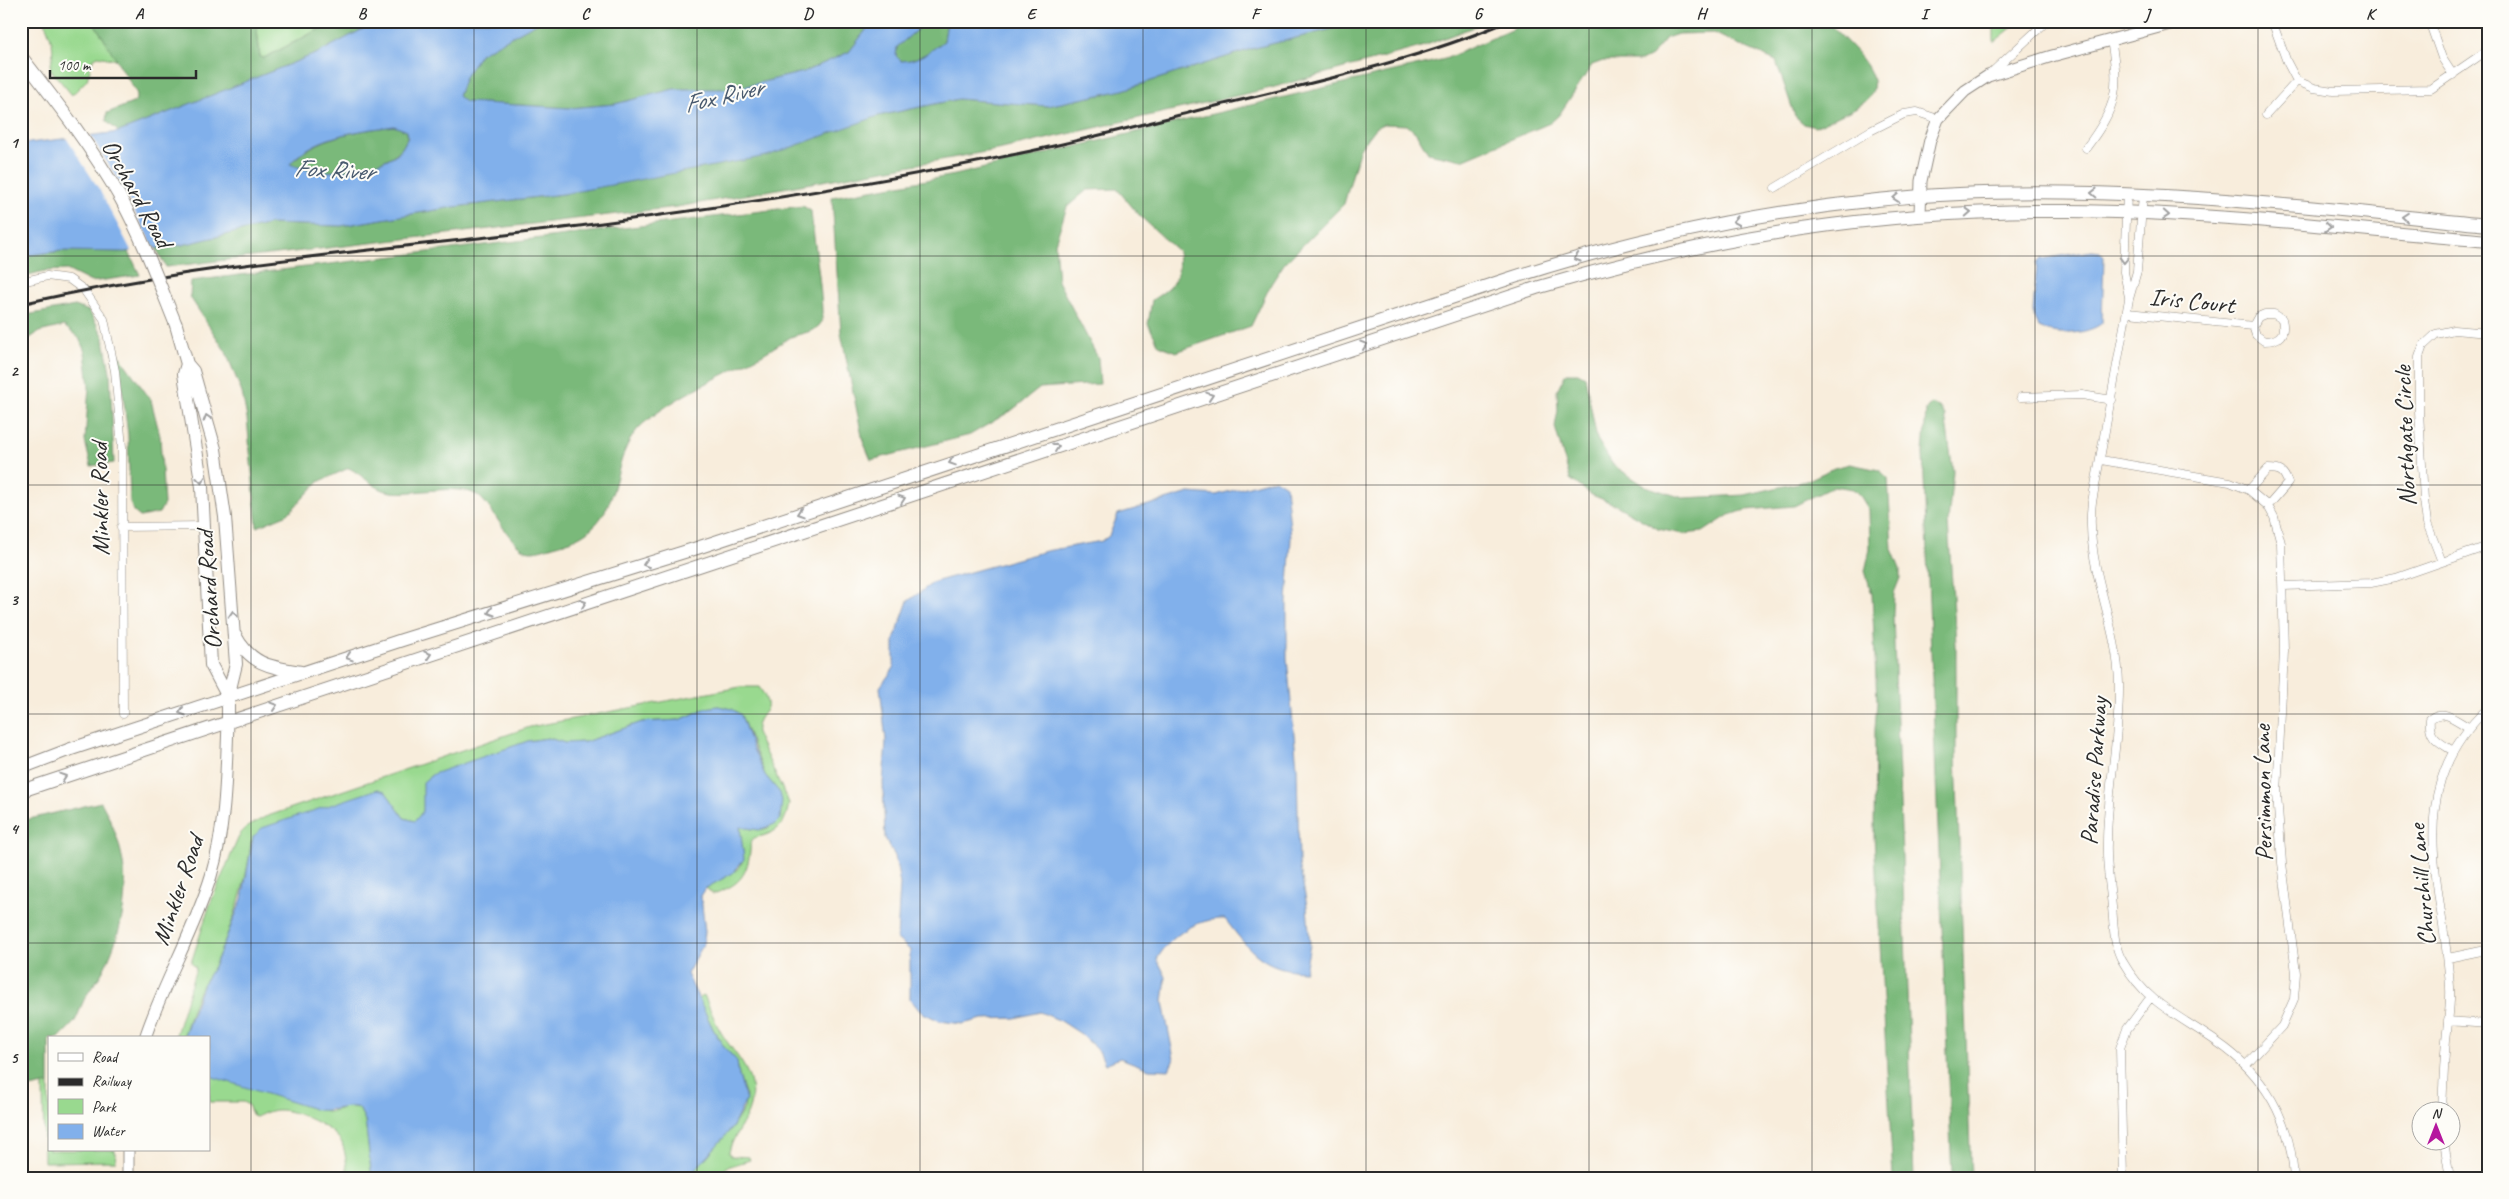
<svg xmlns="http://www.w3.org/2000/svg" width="2509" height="1199" font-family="Caveat,sans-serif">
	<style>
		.green { fill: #99d98f; stroke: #62825d }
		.forest { fill: #7ab97a; stroke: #527252 }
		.water { fill: #81b0eb; stroke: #566e8b; fill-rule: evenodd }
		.pier { fill: #f8eddc }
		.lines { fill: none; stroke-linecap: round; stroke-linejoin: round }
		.street-casing { stroke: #928c84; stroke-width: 9 }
		.secondary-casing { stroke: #928c84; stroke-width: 13 }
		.primary-casing { stroke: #928c84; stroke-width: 14 }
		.street { stroke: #fff; stroke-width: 8 }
		.secondary { stroke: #fff; stroke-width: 11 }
		.primary { stroke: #fff; stroke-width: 12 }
		.rail { stroke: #2b2b2b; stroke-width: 3 }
		.primary-bridge-casing { stroke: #928c84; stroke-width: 14; stroke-linecap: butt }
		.primary-bridge { stroke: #fff; stroke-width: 12 }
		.oneway { stroke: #a0a0a0 }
		.grid { fill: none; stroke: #2b2b2b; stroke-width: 1; stroke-opacity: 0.55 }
		.labels { text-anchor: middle; stroke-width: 4; stroke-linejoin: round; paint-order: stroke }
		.street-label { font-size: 25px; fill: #2b2b2b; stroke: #fdfcf7 }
		.water-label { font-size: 26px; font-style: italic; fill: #495a6e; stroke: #fdfcf7 }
		.neatline { fill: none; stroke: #2b2b2b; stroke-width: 2 }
		.grid-label { font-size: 16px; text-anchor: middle; font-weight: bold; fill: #2b2b2b }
	</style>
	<rect width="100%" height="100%" fill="#fdfcf7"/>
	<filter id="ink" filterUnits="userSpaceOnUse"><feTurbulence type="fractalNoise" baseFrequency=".02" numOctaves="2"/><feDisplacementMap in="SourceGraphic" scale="10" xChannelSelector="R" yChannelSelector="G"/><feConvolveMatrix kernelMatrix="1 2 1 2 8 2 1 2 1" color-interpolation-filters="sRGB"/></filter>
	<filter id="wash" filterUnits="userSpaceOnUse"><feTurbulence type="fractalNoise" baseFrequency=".0096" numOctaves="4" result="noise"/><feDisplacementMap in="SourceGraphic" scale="20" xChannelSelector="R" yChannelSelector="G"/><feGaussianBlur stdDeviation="1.12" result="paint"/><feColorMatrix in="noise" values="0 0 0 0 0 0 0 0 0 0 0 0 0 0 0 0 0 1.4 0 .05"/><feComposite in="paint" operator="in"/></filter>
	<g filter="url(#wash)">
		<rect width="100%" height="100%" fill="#f8eddc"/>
		<!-- green -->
		<path class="green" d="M44 21H93L117 60 98 56 93 59 87 80 72 95 50 69C55 46 53 43 44 21Z
			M256 21H335L264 58 260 57Z
			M1994 21H2020L1994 42Z
			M740 687H759C780 716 754 708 757 735L789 803C786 821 781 831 762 836 758 837 754 837 752 840 749 844 751 847 750 851 747 878 737 886 713 894L706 888C741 866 749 874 739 829L740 827 759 830 768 828 780 793 765 775 741 715 732 709 718 706 706 708 680 720 642 722 585 742 565 743 548 738 528 741 428 777 423 811 415 821 404 818 385 791 251 842C247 886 232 924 215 964 212 971 207 977 203 983 194 1000 189 1020 183 1038H175L196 968 191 963 210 904 240 834 247 827 265 817 530 727Z
			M704 995C709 1006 713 1017 718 1027 732 1054 759 1072 750 1106 746 1123 733 1135 729 1152L731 1156 749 1157 750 1160 727 1167 717 1178H688L732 1128 744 1108 746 1096 739 1076 737 1061 724 1047 713 1029 699 999Z
			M209 1075 329 1112 348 1106 359 1108 365 1120 372 1178H348C347 1168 346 1153 342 1143 335 1128 294 1109 278 1110 270 1110 263 1114 256 1117L253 1116 248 1105 243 1102H209Z
			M43 1084H49V1150H115L116 1161 44 1162Z"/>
		<!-- forest -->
		<path class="forest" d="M93 21H256L260 57 264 58 335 21H378L318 53 119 132 106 121 107 113 135 102 137 94Z
			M540 21H873L849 52 804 72 734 89H674L615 104 570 108 465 102 458 96 465 77 480 54Z
			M927 21H947L944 41C931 51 918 61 901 61L896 56 897 47Z
			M1364 21H1489L1421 47 1271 88 1002 149 677 207 166 267 156 248 182 245 270 224 341 226 454 207 563 194 878 116 958 99 1047 106 1123 90 1251 49Z
			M1531 21H1827C1841 39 1891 75 1867 100 1859 108 1827 121 1815 127L1804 124 1795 116 1776 61 1713 33 1678 34 1666 38 1651 56 1641 61H1603L1592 65 1559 115 1550 123 1462 160 1428 153 1416 133 1407 125 1384 124 1374 129 1360 148 1344 204 1284 264 1271 284 1251 326 1176 352 1159 345 1148 324 1152 300C1174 286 1181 278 1178 251L1140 216 1117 189 1087 190 1067 207 1055 243 1058 281 1098 358 1100 384 1040 388 1011 411 970 435 871 460 863 441 841 333 832 197 955 175 1445 59Z
			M394 126 407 131C411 168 329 175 304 170 299 169 294 166 290 164 316 136 358 131 394 126Z
			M803 206 811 211C812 228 826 314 821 323 815 333 800 333 791 337 777 345 763 355 748 362 710 382 678 395 644 423 602 459 633 526 557 545 549 547 539 551 531 551 511 551 493 505 477 495 457 483 415 495 391 492 375 490 363 475 349 468L318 482 288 514 257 527 247 418 242 393 226 352 190 297 191 281Z
			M61 251 129 252 140 275 91 282 67 270 44 271 21 277V256Z
			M75 306 89 311 103 335 110 372 114 463 91 466 85 441 89 386 85 352 79 338 64 326 39 332 21 344V316Z
			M118 354 151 400 160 436 164 504 159 513 140 517 133 511 130 502 128 435Z
			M1566 373H1578L1585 377 1597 439 1613 465 1645 486 1683 498 1745 495 1806 481 1834 468 1850 464 1879 470 1888 478 1892 549 1900 569V578L1894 593 1893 615 1914 1178H1893L1874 836 1875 730 1877 702 1872 594 1865 571 1870 549 1869 510 1861 497 1853 489 1834 486 1794 506 1746 510 1729 515 1703 532 1683 534 1658 529 1614 504 1592 495 1570 479 1555 427 1558 410 1557 391Z
			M1931 404 1939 407 1945 415 1953 471 1948 522 1956 644V755L1971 1178H1952L1923 453 1926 410Z
			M101 802C133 858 132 913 103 971 99 979 93 985 88 993 82 1001 80 1012 75 1021 71 1027 64 1032 59 1038H49V1084L21 1090V821Z"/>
		<!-- water -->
		<path class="water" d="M378 21H540L480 54 465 77 458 96 465 102 570 108 615 104 674 89H734L804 72 849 52 873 21H927L897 47 896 56 901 61C918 61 931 51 944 41L947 21H1364L1251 49 1123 90 1047 106 958 99 878 116 767 156 563 194 454 207 341 226 270 224 182 245 124 252 61 251 21 256V144L119 132 318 53ZM394 126 407 131 408 137C405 143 401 152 395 155 366 173 320 177 290 164 314 135 360 131 394 126Z
			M2092 251 2100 252 2104 257 2102 323C2088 335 2055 336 2039 328L2034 318 2033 311 2037 263 2041 259Z
			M1275 479 1286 486 1291 538 1287 602V658L1297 767 1299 863 1307 906 1310 945 1305 971C1263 970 1248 949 1225 919 1197 918 1171 935 1157 959L1166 977 1163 1002 1174 1059 1169 1070 1149 1069 1120 1058 1105 1064 1099 1051 1081 1034 1061 1021 1040 1012 1015 1018 983 1019 962 1024 940 1021 921 1012 910 999V950L897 939 900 884 895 856 885 838 883 783 886 741 880 687 894 668V640L908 601 934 582 1046 551 1102 541 1109 536 1118 514 1189 493 1216 495Z
			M718 706 732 709 741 715 753 749 765 775 780 793 782 801 780 819 775 824 759 830 740 827 744 859 733 873 706 888 701 896 705 932 703 945 687 974 713 1029 724 1047 737 1061 739 1076 746 1100 732 1128 688 1178H372L365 1120 359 1108C349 1104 331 1112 317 1110L213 1077 209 1075V1038H183L203 984 215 965 242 899 253 837 262 828 378 789 385 791 404 818 415 821 423 811V782L433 774 528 741 548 738 565 743 585 742 642 722 680 720 706 708Z"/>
		<!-- pier -->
		<path class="pier" d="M89 133 120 183 155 251 133 254 99 189 65 136Z"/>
	</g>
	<g filter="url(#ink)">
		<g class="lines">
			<!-- street casing -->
			<g class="street-casing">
				<path id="street" d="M2272 21 2287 62 2297 81 2314 88 2333 91 2431 89 2488 50
					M2429 21 2442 58 2453 75
					M1990 74 2047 21
					M2266 115 2297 81
					M2086 148C2117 107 2120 90 2111 40
					M1775 188 1870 131 1904 114 1917 112 1938 119
					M2127 194 2124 272 2129 297
					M2143 195 2137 271 2129 299 2092 502C2084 565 2118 622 2119 684 2120 737 2107 790 2107 843 2106 864 2110 886 2112 907 2114 925 2113 946 2123 962 2147 1004 2180 1016 2217 1042 2264 1074 2291 1120 2294 1178
					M21 282 47 276 69 279 84 290 104 319 115 371 122 447 123 714
					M2128 313 2253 326
					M2265 314H2274L2282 319C2286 335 2279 341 2264 341L2256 335 2253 326 2258 317Z
					M2021 397 2082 395 2112 400
					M2101 460 2230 482 2249 490 2268 506 2274 517 2281 543 2284 651 2277 794 2282 863 2296 973 2294 999 2282 1026 2247 1064
					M2249 490 2268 469C2280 469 2284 471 2288 483L2268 506
					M121 527 205 526
					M2442 562 2427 523 2424 500 2419 412V357L2423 346 2436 334 2454 330 2488 333
					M2283 586 2371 583 2396 578 2488 546
					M2453 751C2439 742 2428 738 2430 719 2444 708 2455 720 2468 727
					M2448 958 2481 951 2488 954
					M2448 1021 2488 1024
					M2442 1112C2443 1087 2444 1064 2446 1040 2448 1022 2451 1004 2450 987 2444 884 2399 791 2488 708
					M2444 1142 2450 1178
					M2123 1178 2120 1048 2127 1029 2150 998"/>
			</g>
			<!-- secondary casing -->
			<g class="secondary-casing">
				<path id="secondary" d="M1920 215 1921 181 1930 140 1938 119 1965 91 1988 76 2052 56 2181 21
					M145 1038C163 983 194 932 211 876 226 826 226 774 228 722
					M128 1150V1178"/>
			</g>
			<!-- primary casing -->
			<g class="primary-casing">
				<path id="primary" d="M176 325 187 364 193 371 215 449 225 517 236 664 228 697V722
					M187 364 184 374 202 487 211 665 228 697
					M235 635C251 665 270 667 301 672
					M21 768 68 750 402 640 697 548 1508 279C1628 240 1752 213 1877 200 2080 179 2286 205 2488 225
					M21 791 1536 288C1714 236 1883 209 2069 211 2208 212 2349 229 2488 241"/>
			</g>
			<!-- street -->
			<use href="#street" class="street"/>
			<!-- secondary -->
			<use href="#secondary" class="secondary"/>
			<!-- primary -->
			<use href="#primary" class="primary"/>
			<!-- rail -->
			<path class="rail" d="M21 304C212 260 409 249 602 223 746 204 889 181 1031 151 1093 138 1155 121 1216 106 1315 82 1415 61 1509 21"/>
			<!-- primary-bridge casing -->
			<g class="primary-bridge-casing">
				<path id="primary-bridge" d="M23 59C58 104 93 149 121 199 143 239 159 283 176 325"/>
			</g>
			<!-- primary-bridge -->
			<use href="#primary-bridge" class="primary-bridge"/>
		</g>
		<!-- one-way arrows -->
		<defs><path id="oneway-chevron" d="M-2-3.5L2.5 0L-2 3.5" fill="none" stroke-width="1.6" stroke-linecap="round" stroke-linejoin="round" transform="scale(1.25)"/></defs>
		<g class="oneway">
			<use href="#oneway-chevron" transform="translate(2094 193) rotate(-179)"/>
			<use href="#oneway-chevron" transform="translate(1896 198) rotate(176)"/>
			<use href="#oneway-chevron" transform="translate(1968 212) rotate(-3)"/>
			<use href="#oneway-chevron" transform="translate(2166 215) rotate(4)"/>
			<use href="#oneway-chevron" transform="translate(2405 217) rotate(-175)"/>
			<use href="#oneway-chevron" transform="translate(1736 221) rotate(170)"/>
			<use href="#oneway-chevron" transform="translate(2328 227) rotate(5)"/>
			<use href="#oneway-chevron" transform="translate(1577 258) rotate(164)"/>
			<use href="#oneway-chevron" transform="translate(2124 260) rotate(92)"/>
			<use href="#oneway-chevron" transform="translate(1364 345) rotate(-18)"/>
			<use href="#oneway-chevron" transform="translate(1210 396) rotate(-18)"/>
			<use href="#oneway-chevron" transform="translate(207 418) rotate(-107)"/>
			<use href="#oneway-chevron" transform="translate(1056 447) rotate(-19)"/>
			<use href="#oneway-chevron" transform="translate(952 462) rotate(161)"/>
			<use href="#oneway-chevron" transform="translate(201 480) rotate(84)"/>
			<use href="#oneway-chevron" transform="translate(902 499) rotate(-19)"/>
			<use href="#oneway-chevron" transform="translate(800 513) rotate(162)"/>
			<use href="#oneway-chevron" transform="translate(646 564) rotate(163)"/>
			<use href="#oneway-chevron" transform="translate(583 603) rotate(-19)"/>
			<use href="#oneway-chevron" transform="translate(491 612) rotate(163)"/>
			<use href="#oneway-chevron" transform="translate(233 614) rotate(-93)"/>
			<use href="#oneway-chevron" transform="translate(428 655) rotate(-18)"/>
			<use href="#oneway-chevron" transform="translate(349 657) rotate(162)"/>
			<use href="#oneway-chevron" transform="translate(274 706) rotate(-18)"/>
			<use href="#oneway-chevron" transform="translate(182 712) rotate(162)"/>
			<use href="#oneway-chevron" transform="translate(63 777) rotate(-18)"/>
		</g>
	</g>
	<!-- grid -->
	<path class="grid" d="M251 21V1178M474 21V1178M697 21V1178M920 21V1178M1143 21V1178M1366 21V1178M1589 21V1178M1812 21V1178M2035 21V1178M2258 21V1178M21 256H2488M21 485H2488M21 714H2488M21 943H2488"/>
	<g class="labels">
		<!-- street labels -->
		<g class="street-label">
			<text transform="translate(138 193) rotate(61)" y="9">Orchard Road</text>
			<text transform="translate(2192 300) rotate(6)" y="9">Iris Court</text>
			<text transform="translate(2404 436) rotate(-92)" y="9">Northgate Circle</text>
			<text transform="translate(99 499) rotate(-91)" y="9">Minkler Road</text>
			<text transform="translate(208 590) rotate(-94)" y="9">Orchard Road</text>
			<text transform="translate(2093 771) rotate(-86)" y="9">Paradise Parkway</text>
			<text transform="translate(2262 793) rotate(-91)" y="9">Persimmon Lane</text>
			<text transform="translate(2421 885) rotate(-95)" y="9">Churchill Lane</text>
			<text transform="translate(177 890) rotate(-71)" y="9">Minkler Road</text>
		</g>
		<!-- water labels -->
		<g class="water-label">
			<text transform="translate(723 95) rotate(-13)" y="9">Fox River</text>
			<text transform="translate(334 169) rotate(3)" y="9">Fox River</text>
		</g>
	</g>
	<!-- margin -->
	<rect width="2509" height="1199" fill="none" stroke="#fdfcf7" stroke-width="55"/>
	<!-- legend -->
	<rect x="48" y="1036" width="162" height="115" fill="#fdfcf7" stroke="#a9a8a5"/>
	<rect x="58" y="1053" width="25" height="8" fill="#ffffff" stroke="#a9a8a5"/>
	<text x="92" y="1062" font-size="15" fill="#2b2b2b">Road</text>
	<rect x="58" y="1078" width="25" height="8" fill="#2b2b2b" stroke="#a9a8a5"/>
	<text x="92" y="1086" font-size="15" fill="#2b2b2b">Railway</text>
	<rect x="58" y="1099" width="25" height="15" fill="#99d98f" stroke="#a9a8a5"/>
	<text x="92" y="1112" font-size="15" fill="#2b2b2b">Park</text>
	<rect x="58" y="1124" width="25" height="15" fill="#81b0eb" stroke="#a9a8a5"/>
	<text x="92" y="1136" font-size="15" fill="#2b2b2b">Water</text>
	<!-- north arrow -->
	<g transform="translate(2436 1126)"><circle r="24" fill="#fdfcf7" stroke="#a9a8a5"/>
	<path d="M0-4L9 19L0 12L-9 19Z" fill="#b5179e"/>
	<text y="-8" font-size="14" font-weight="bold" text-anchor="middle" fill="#2b2b2b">N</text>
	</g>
	<!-- scale -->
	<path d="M50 70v8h146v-8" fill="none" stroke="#2b2b2b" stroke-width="2.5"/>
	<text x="58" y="70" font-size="15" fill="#2b2b2b" stroke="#fdfcf7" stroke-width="4" paint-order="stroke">100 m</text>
	<rect x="28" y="28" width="2454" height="1144" class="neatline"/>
	<g class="grid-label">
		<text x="139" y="19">A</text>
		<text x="362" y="19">B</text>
		<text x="585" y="19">C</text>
		<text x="808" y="19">D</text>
		<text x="1031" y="19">E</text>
		<text x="1255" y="19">F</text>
		<text x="1478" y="19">G</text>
		<text x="1701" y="19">H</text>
		<text x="1924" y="19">I</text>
		<text x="2147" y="19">J</text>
		<text x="2370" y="19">K</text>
		<text x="14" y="148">1</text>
		<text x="14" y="376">2</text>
		<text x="14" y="605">3</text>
		<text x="14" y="834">4</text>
		<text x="14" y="1063">5</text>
	</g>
</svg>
